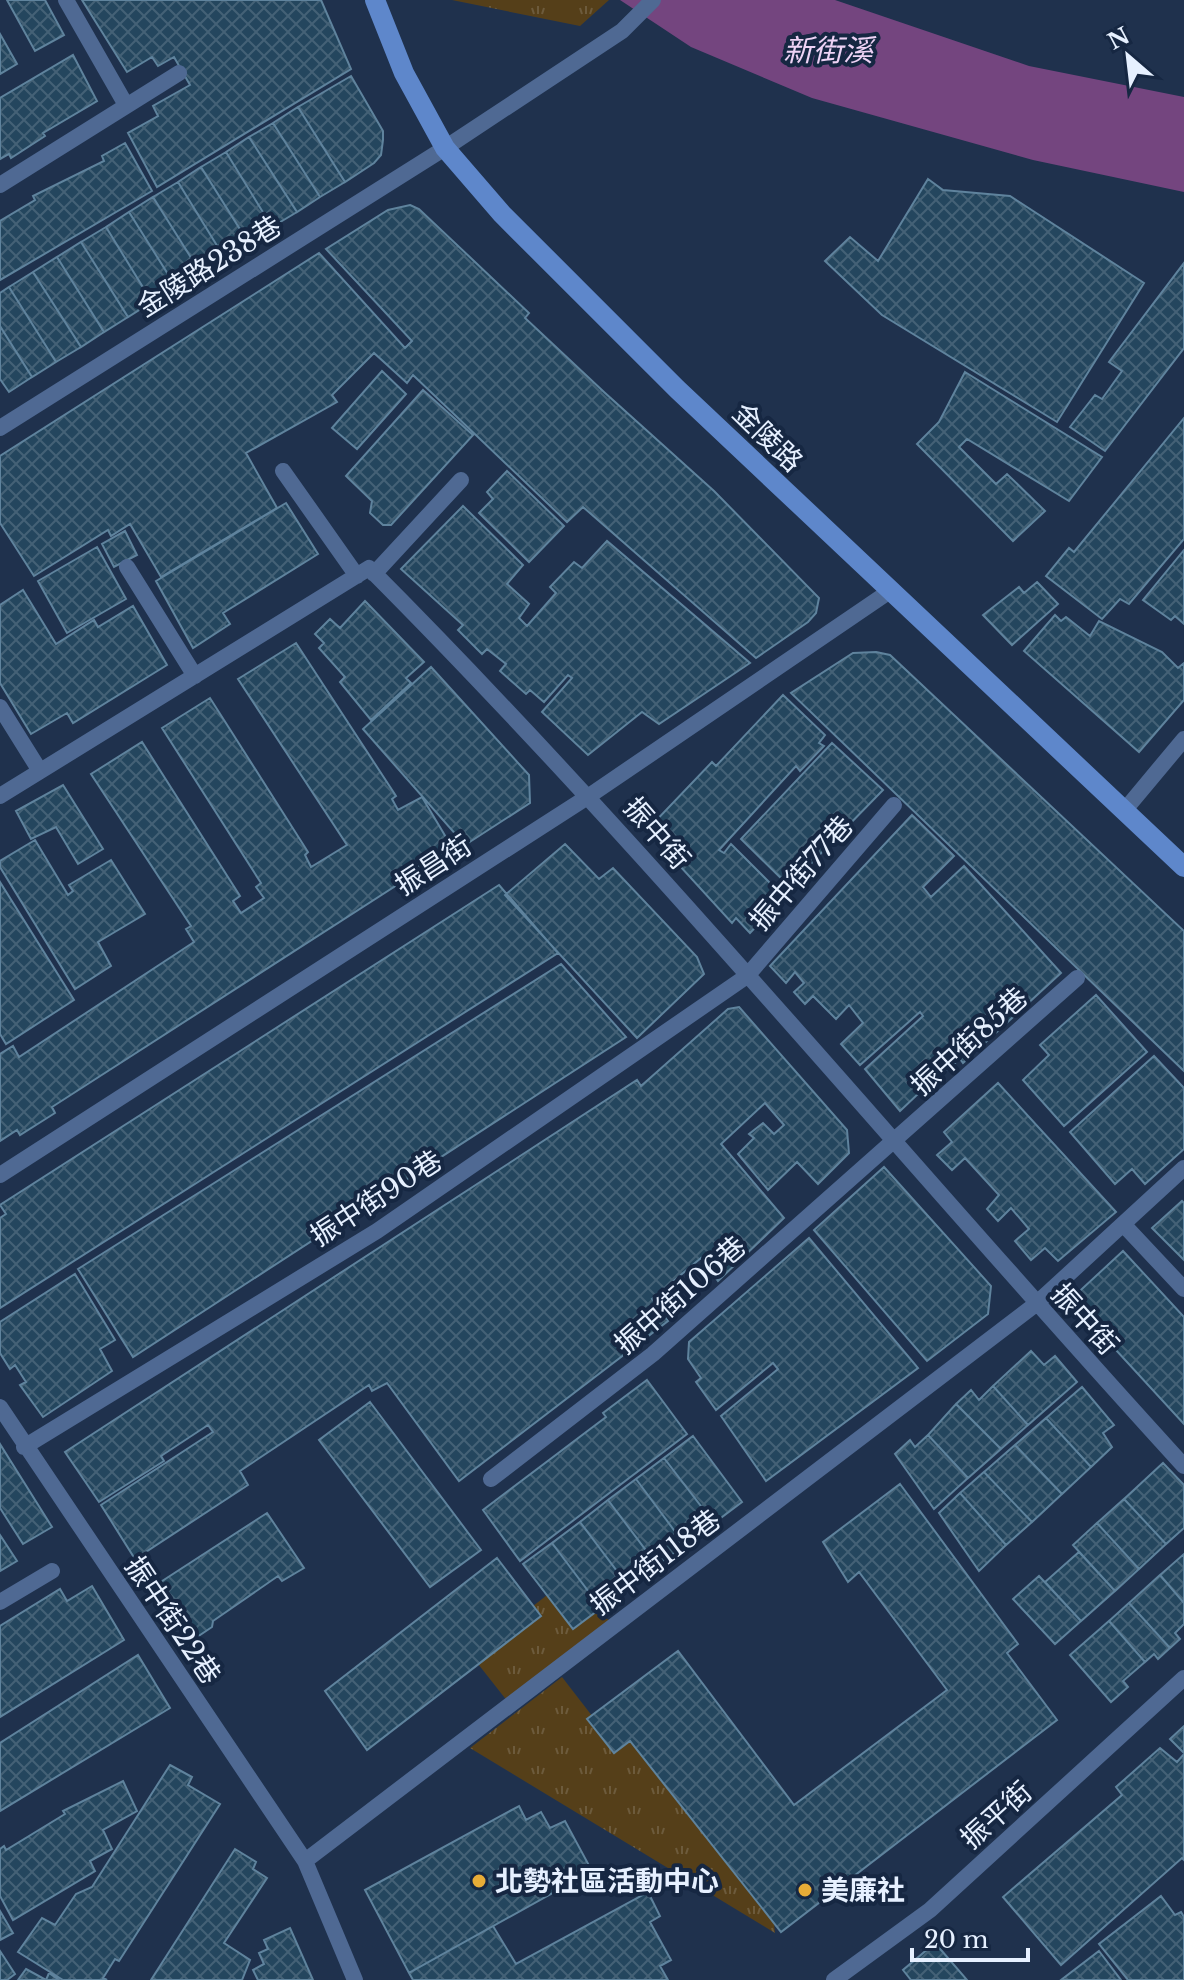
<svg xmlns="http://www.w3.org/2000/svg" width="1184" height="1980" font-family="'Libre Baskerville','Noto Sans TC',serif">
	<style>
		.grass { fill: url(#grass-tufts) }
		.water { fill: #74457f }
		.building { fill: url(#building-cross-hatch); stroke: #5f839d; stroke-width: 2 }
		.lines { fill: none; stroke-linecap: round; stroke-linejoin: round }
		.lane { stroke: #4f6993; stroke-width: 16 }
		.secondary { stroke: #5e87cb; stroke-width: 20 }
		.poi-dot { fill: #e7ac37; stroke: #162742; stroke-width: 3 }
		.labels { text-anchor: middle; stroke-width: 8; stroke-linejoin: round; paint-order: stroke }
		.street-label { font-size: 28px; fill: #e6f0ff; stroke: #162742 }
		.poi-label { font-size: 28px; font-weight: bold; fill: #e6f0ff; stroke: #162742; text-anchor: start }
		.water-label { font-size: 30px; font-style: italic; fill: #eed3f5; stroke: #162742 }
	</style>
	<defs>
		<pattern id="grass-tufts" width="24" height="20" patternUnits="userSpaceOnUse" patternTransform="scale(2)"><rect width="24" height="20" fill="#553f19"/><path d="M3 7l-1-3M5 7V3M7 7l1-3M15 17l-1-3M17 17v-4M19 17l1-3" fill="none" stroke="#6d5b3c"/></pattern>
		<pattern id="building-cross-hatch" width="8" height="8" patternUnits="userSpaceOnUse" patternTransform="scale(2)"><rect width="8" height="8" fill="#24465e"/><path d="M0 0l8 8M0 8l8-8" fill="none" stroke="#446176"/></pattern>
	</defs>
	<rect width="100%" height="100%" fill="#1f314d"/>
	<!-- grass -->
	<path class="grass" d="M452 0H609L580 26Z
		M556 1588 614 1623 508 1702 471 1655Z
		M562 1677 596 1721 617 1704 772 1904 775 1933 470 1748Z"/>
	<!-- water -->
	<path class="water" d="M620 0H835L1029 66 1184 97V192L1033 160 812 98 691 47Z"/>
	<!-- building -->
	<path class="building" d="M7 0H45L64 35 35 51Z
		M82 0H321L351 69 157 187 128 133 158 116 153 106 190 85 174 57 158 66 152 57 127 72Z
		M0 34 17 64 0 74Z
		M73 55 97 101 43 133 45 136 11 158 9 154 0 159V98Z
		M351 76 383 131V140L381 155 374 163 345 182 298 107Z
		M298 107 345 182 320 197 273 123Z
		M273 123 320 197 297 212 249 137Z
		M249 137 297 212 272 227 226 152Z
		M125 143 152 191 0 280V221L35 200 33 196 104 161 102 156Z
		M226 152 272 227 248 242 201 167Z
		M201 167 248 242 224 257 178 182Z
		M928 179 943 190 1010 196 1144 283 1057 422 882 315 825 261 850 237 878 261Z
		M178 182 224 257 200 272 153 197Z
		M153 197 200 272 176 287 129 212Z
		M410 205 419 209 529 313 525 318 604 392 714 491 819 598 816 613 808 622 756 658 583 507 567 522 413 375 407 383 374 353 332 395 337 402 246 453 277 508 161 577 130 524 111 536 108 530 34 576 0 523V456L319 253 405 348 412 341 326 249 388 210Z
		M129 212 176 287 152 302 106 227Z
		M106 227 152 302 128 317 81 242Z
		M81 242 128 317 104 332 57 257Z
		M57 257 104 332 81 347 33 272Z
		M1184 263V348L1105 451 1070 427 1095 395 1102 399 1122 371 1109 362Z
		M33 272 81 347 56 362 9 287Z
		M9 287 56 362 32 377 0 326V293Z
		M0 326 32 377 9 392 0 379Z
		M382 371 406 394 357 449 332 428Z
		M965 372 1102 457 1069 501 967 439 959 447 996 484 1007 474 1045 511 1013 541 917 444 939 422Z
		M423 390 473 435 391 525H383L370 513 372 501 346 476Z
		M1184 418V539L1129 604 1120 599 1102 619 1046 576 1069 548 1074 552Z
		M507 471 564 526 529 562 479 513 493 499 487 492Z
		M286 503 318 554 223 613 230 624 193 648 156 581Z
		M463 506 523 565 507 584 529 604 519 618 527 626 556 593 550 587 574 562 582 568 607 541 750 663 659 724 642 712 588 755 542 712 572 678 568 675 544 702 530 690 526 694 500 671 506 664 487 649 482 654 458 630 463 625 401 569Z
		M125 531 137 555 114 567 102 544Z
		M97 547 126 599 67 633 38 581Z
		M1184 550V624L1175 616 1171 620 1143 600Z
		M1037 582 1058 604 1012 645 983 615 1019 587 1024 593Z
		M23 590 56 644 94 620 98 627 133 606 167 665 73 723 67 713 31 734 0 683V605Z
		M365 601 424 662 406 678 411 683 371 720 340 682 345 677 319 648 324 643 315 634 330 619 340 628Z
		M1055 615 1061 621 1066 617 1090 636 1099 621 1162 652 1178 668 1184 663V700L1139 752 1024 651Z
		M296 643 396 796 392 799 398 810 422 797 453 849 52 1107 55 1113 20 1135 17 1130 0 1141V1054L13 1046 19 1057 194 942 186 929 191 926 91 774 142 742 240 896 233 901 241 913 264 898 256 887 261 883 162 728 210 698 308 852 305 855 311 867 347 845 238 679Z
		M876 652 890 655 1184 931V1071L791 693 853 653Z
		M431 667 529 775 530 803 465 845 363 729Z
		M783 695 825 735 819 743 824 746 800 771 796 766 719 850 724 853 731 844 784 897 750 933 736 918 732 923 647 830 712 762 716 766Z
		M832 743 883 790 789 886 741 839Z
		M63 785 103 849 78 864 56 827 31 839 16 811Z
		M912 815 954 856 923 887 931 897 964 866 1061 973 963 1063 960 1059 940 1075 943 1079 924 1095 920 1092 900 1111 865 1069 923 1016 920 1012 860 1065 841 1044 863 1023 849 1005 836 1019 813 996 805 1004 794 992 804 983 795 972 786 983 770 966Z
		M35 840 68 895 73 891 69 885 111 860 145 914 98 942 111 966 75 989 0 867V861Z
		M565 844 599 879 613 868 697 957 704 974 637 1038 505 895Z
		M0 882 74 1000 6 1044 0 1034Z
		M499 885 558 953 0 1308V1218L6 1214 0 1205Z
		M561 964 626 1037 133 1357 78 1269Z
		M1096 995 1147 1052 1064 1126 1023 1080 1049 1055 1040 1045Z
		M739 1007 847 1130 849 1153 818 1184 797 1162 768 1190 738 1154 754 1138 749 1134 763 1123 774 1134 784 1125 765 1103 721 1144 784 1218 718 1281 701 1258 652 1299 668 1321 459 1481 387 1383 372 1391 369 1385 240 1471 248 1485 135 1559 101 1505 213 1432 208 1425 161 1456 164 1461 99 1502 65 1452 637 1080 641 1086 728 1009Z
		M1154 1056 1184 1088V1149L1145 1184 1132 1169 1115 1184 1070 1132Z
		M998 1083 1116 1212 1058 1261 1045 1248 1031 1260 1015 1241 1029 1229 1011 1208 998 1221 987 1209 999 1195 965 1158 952 1170 937 1155 952 1142 944 1132Z
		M884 1167 991 1286 988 1314 927 1361 814 1230Z
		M1182 1201 1184 1203V1260L1152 1228Z
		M809 1238 918 1368 766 1481 721 1416 778 1369 773 1363 716 1410 696 1382 701 1378 688 1359 689 1342Z
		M1123 1251 1184 1317V1424L1070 1300Z
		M75 1274 115 1340 100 1349 112 1371 43 1417 20 1385 26 1382 15 1365 10 1369 0 1353V1322Z
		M1031 1351 1044 1365 1055 1356 1077 1382 1028 1425 993 1386Z
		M647 1380 687 1434 520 1561 483 1510 606 1417 603 1413Z
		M993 1386 1028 1425 1001 1449 956 1404 971 1390 979 1400Z
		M1082 1387 1114 1425 1103 1433 1112 1447 1091 1467 1046 1418Z
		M370 1402 481 1550 430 1587 319 1440Z
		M956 1404 1001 1449 968 1478 928 1435Z
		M1046 1418 1091 1467 1062 1494 1015 1445Z
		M928 1435 968 1478 934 1509 895 1454 910 1440 915 1447Z
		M693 1436 742 1502 714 1523 664 1458Z
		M0 1444 52 1527 23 1544 0 1508Z
		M1015 1445 1062 1494 1032 1522 984 1472Z
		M664 1458 714 1523 685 1545 636 1479Z
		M1163 1463 1184 1485V1528L1166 1544 1124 1499Z
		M984 1472 1032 1522 1006 1545 960 1493Z
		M636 1479 685 1545 657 1565 608 1500Z
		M900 1484 1018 1644 1007 1653 1057 1720 781 1932 630 1741 614 1753 587 1719 678 1651 794 1805 947 1690 859 1572 848 1582 823 1542Z
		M960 1493 1006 1545 979 1571 939 1513Z
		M1124 1499 1166 1544 1139 1569 1097 1523Z
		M608 1500 657 1565 629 1587 580 1522Z
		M267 1513 304 1568 282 1581 278 1576 213 1621 212 1627 191 1641 156 1585Z
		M580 1522 629 1587 601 1608 552 1543Z
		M1097 1523 1139 1569 1115 1591 1073 1545Z
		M0 1535 17 1561 0 1571Z
		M552 1543 601 1608 573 1629 523 1564Z
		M1079 1552 1115 1591 1081 1621 1045 1582Z
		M1184 1554V1603L1160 1575Z
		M497 1558 541 1616 367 1750 325 1691Z
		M1160 1575 1184 1603V1624L1175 1633 1180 1639 1170 1648 1129 1603Z
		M1039 1576 1081 1621 1055 1644 1013 1599Z
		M92 1586 124 1640 0 1717V1626L60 1589 67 1601Z
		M1129 1603 1170 1648 1158 1659 1154 1654 1145 1662 1109 1621Z
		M1109 1621 1145 1662 1123 1681 1128 1687 1111 1702 1070 1655Z
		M138 1655 170 1708 0 1811V1743Z
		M1184 1726V1753L1170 1739Z
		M1160 1748 1177 1762 1184 1754V1860L1182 1858 1061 1965 1003 1897 1122 1795 1116 1787Z
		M170 1765 192 1777 188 1785 220 1804 119 1961 115 1959 103 1978 107 1980H63L18 1952 42 1918 55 1925 76 1894 92 1887Z
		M123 1781 137 1811 103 1830 112 1849 90 1861 95 1871 13 1920 0 1896V1849L4 1846 6 1850 65 1814 63 1811Z
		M519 1806 526 1820 541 1812 550 1828 565 1821 592 1871 409 1973 365 1890Z
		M235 1849 256 1862 253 1869 267 1878 224 1943 250 1960 242 1980H151Z
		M648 1892 660 1916 650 1922 671 1960 660 1966 668 1980H413L409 1973 493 1926 516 1964Z
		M1161 1896 1175 1915 1181 1912 1184 1917V1980H1128L1099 1944Z
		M0 1911 13 1933 0 1940Z
		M290 1928 313 1980H258L253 1970 264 1964 259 1953 268 1949 264 1940Z
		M935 1943 967 1980H911L903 1970Z
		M0 1951 15 1974 7 1980H0Z
		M1099 1951 1121 1980H1061Z
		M26 1969 46 1980 49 1973 59 1980H18Z"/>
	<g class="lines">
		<!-- lane -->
		<path class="lane" d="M66 0 126 105
			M0 185 179 73
			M0 428 445 148 622 31 653 0
			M283 471 357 576
			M127 567 195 676
			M374 574 461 480
			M0 707 40 771
			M0 796 369 568C654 854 911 1168 1184 1466
			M1124 811 1184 739
			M0 1175 589 796 890 591
			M1123 1224 1184 1289
			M0 1407 305 1861 355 1980
			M24 1447 377 1231 747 976 894 805
			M491 1479 653 1354 1077 978
			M0 1602 52 1571
			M305 1861 1036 1304 1184 1168
			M834 1980 930 1910 1184 1678"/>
		<!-- secondary -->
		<path class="secondary" d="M375 0 404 73 445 148 502 214 677 389 1184 867"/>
	</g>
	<!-- markers -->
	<g class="poi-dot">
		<circle cx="479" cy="1881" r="8"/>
		<circle cx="805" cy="1890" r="8"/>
	</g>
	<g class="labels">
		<!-- street labels -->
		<g class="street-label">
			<text transform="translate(209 266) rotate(-32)" y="10">金陵路238巷</text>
			<text transform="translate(768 437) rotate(44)" y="10">金陵路</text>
			<text transform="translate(657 833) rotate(49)" y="10">振中街</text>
			<text transform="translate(433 865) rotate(-33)" y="10">振昌街</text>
			<text transform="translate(801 873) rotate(-49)" y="10">振中街77巷</text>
			<text transform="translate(969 1041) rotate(-42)" y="10">振中街85巷</text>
			<text transform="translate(376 1198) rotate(-33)" y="10">振中街90巷</text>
			<text transform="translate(680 1295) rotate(-41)" y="10">振中街106巷</text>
			<text transform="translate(1085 1319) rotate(48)" y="10">振中街</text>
			<text transform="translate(655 1562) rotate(-37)" y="10">振中街118巷</text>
			<text transform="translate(173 1620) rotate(56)" y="10">振中街22巷</text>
			<text transform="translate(996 1815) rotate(-42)" y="10">振平街</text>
		</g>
		<!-- poi labels -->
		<g class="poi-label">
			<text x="495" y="1891">北勢社區活動中心</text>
			<text x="821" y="1900">美廉社</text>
		</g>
		<!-- water labels -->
		<g class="water-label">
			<text x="828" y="61">新街溪</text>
		</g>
	</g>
	<!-- north arrow -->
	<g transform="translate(1128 56) rotate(332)" stroke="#162742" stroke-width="6" paint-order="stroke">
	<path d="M0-6L14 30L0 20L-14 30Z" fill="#e6f0ff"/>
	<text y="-12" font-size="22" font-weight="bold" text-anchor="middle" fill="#e6f0ff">N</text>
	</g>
	<!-- scale -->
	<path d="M912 1948v12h116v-12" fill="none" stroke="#e6f0ff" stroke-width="4"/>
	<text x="924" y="1948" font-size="24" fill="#e6f0ff" stroke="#162742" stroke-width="6" paint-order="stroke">20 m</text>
</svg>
